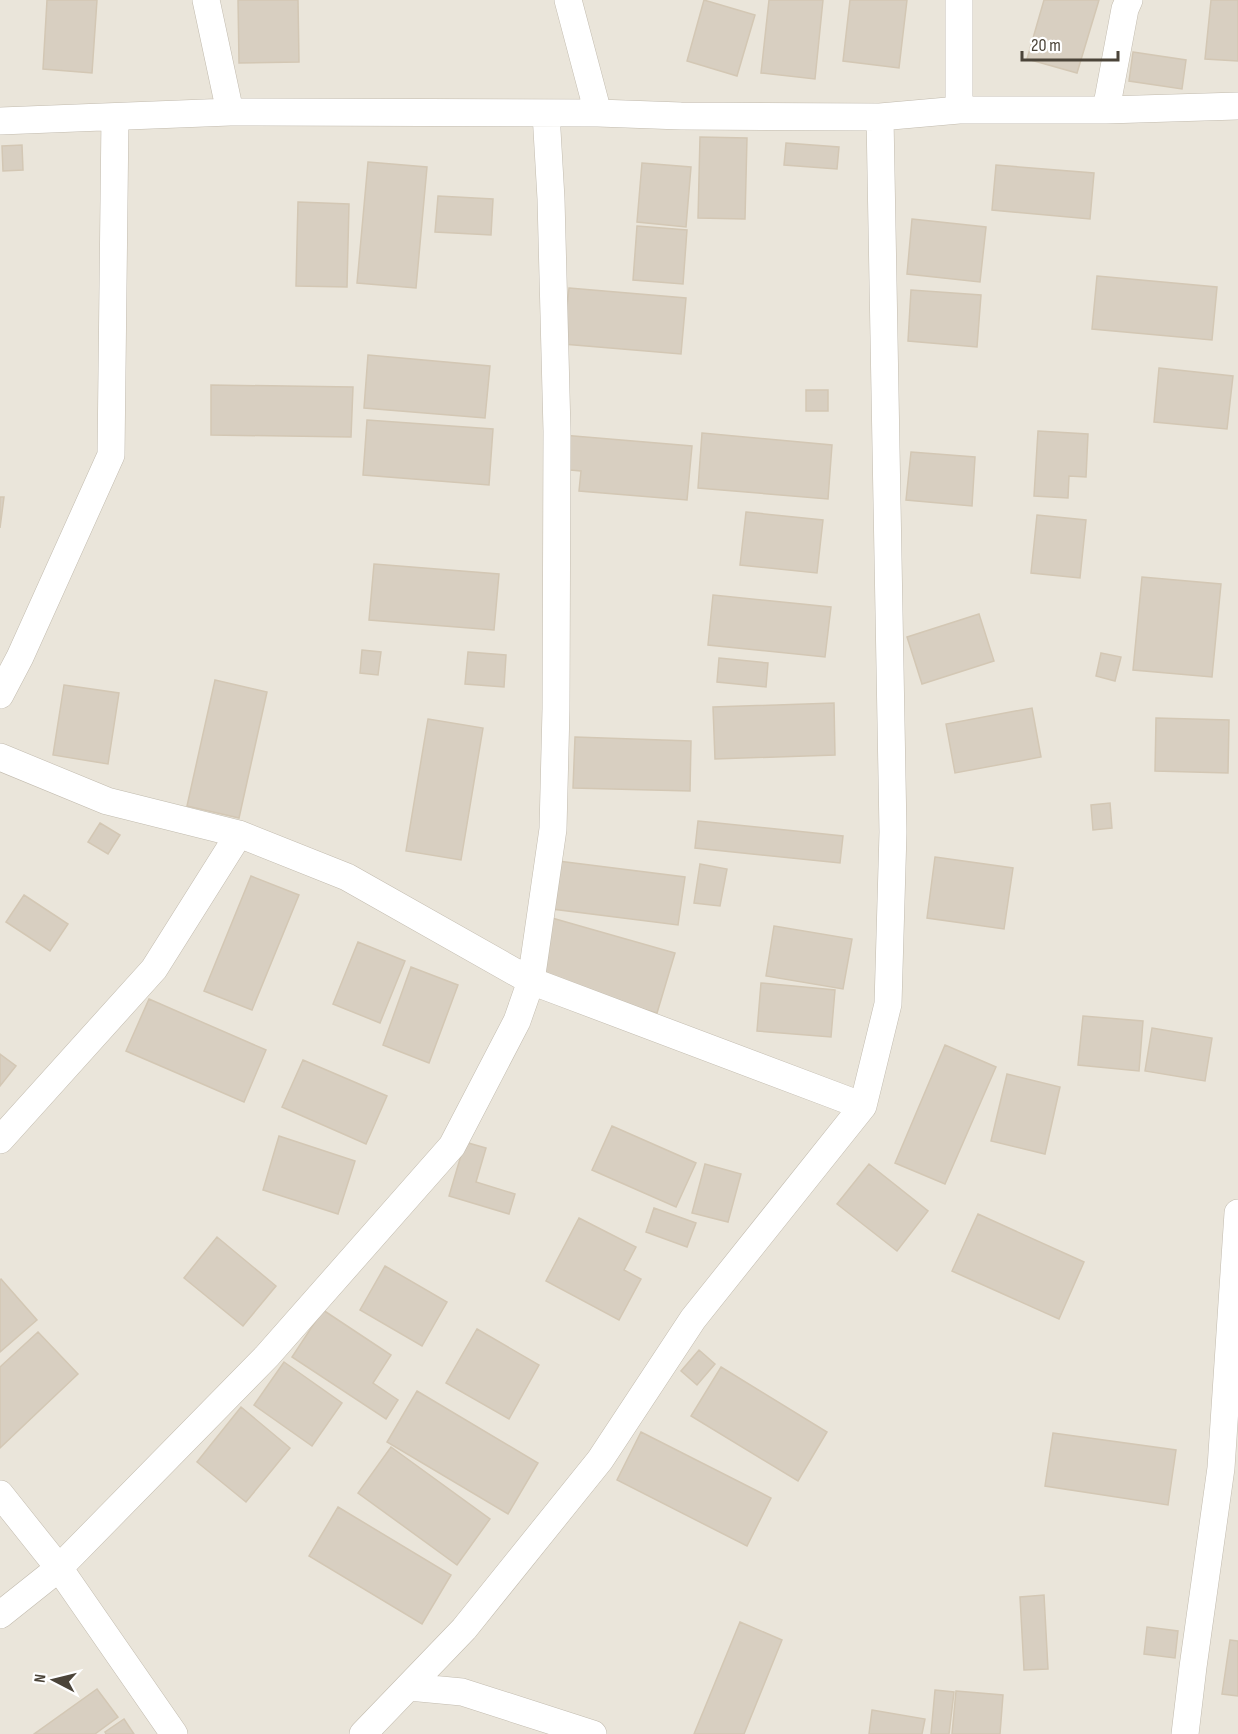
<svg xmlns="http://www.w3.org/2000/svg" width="1238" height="1734" font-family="'Sofia Sans Condensed',sans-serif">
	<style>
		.residential { fill: #eae5da }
		.building { fill: #d8cfc1; stroke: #d3c7b4; stroke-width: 1.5 }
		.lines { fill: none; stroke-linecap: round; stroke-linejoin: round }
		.minor-casing { stroke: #c2bbae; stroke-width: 28 }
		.minor { stroke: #fff; stroke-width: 27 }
	</style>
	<rect width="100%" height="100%" fill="#f6f3ec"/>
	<!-- residential -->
	<path class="residential" d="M0 0H1238V1734H0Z"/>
	<!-- building -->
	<path class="building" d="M47 0H97L92 73 43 69Z
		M238 0H298L299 62 239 63Z
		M704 0 755 15 737 76 687 61Z
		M769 0H823L815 79 761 73Z
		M850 0H907L899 68 843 61Z
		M1044 0H1099L1077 73 1027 59Z
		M1211 0H1238V61L1205 59Z
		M1133 52 1186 60 1182 89 1129 81Z
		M700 137 747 138 745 219 698 218Z
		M786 143 839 147 837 169 784 165Z
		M22 145 23 170 3 171 2 146Z
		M368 162 427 167 416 288 357 283Z
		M642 163 691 167 686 227 637 222Z
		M996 165 1094 173 1090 219 992 210Z
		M438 196 493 199 491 235 435 232Z
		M298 202 349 204 347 287 296 286Z
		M912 219 986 227 980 282 907 274Z
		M637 226 687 230 683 284 633 280Z
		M1097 276 1217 287 1212 340 1092 329Z
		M569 288 686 298 681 354 563 344Z
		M911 290 981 295 977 347 908 341Z
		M368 355 490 366 485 418 364 408Z
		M1159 368 1233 376 1227 429 1154 422Z
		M211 385 353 387 351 437 211 435Z
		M806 390H828V411H806Z
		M367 420 493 429 489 485 363 475Z
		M1038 431 1088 434 1086 477 1069 476 1068 498 1034 496Z
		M702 433 832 445 828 499 698 488Z
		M562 435 692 446 687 500 579 491 581 471 559 469Z
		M911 452 975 457 972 506 906 500Z
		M0 497H4L0 528Z
		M746 512 823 520 817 573 740 565Z
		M1037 515 1086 520 1080 578 1031 573Z
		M374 564 499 574 494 630 369 620Z
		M1142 577 1221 584 1212 677 1133 670Z
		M713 595 831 607 825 657 708 645Z
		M979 614 994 661 922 684 907 637Z
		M362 650 381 652 378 675 360 673Z
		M468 652 506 655 504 687 465 684Z
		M1101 653 1121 657 1115 681 1096 676Z
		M719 658 768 663 766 687 717 682Z
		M215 680 267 692 239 818 187 806Z
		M64 685 119 693 108 764 53 755Z
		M834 703 835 755 715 759 713 707Z
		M1032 708 1041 757 955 773 946 724Z
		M1156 718 1229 720 1228 773 1155 771Z
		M428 719 483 728 461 860 406 851Z
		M575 737 691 741 690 791 573 788Z
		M1110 803 1112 828 1093 830 1091 805Z
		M698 821 843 836 840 863 695 848Z
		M100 823 120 835 108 854 88 842Z
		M935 857 1013 868 1004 929 927 918Z
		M558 861 685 877 678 925 552 909Z
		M700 864 727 869 720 906 694 903Z
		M251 876 299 895 252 1010 204 991Z
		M24 895 68 924 50 951 6 922Z
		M552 918 675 953 657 1013 534 979Z
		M774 926 852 939 843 989 766 976Z
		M358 942 405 961 380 1023 333 1004Z
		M411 967 458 985 429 1063 383 1045Z
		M761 983 835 990 831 1037 757 1031Z
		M149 999 266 1050 244 1102 126 1051Z
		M1083 1016 1143 1021 1139 1071 1078 1065Z
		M1152 1028 1212 1038 1205 1081 1145 1071Z
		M945 1045 996 1067 945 1184 895 1163Z
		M0 1054 16 1066 0 1086Z
		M303 1060 387 1096 366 1144 282 1107Z
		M1007 1074 1060 1087 1045 1154 991 1141Z
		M612 1126 696 1163 676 1207 592 1170Z
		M279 1136 355 1161 338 1214 263 1190Z
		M465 1142 486 1148 476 1182 515 1194 509 1214 449 1196Z
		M705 1164 741 1174 728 1222 692 1213Z
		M869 1164 928 1211 897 1251 837 1204Z
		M654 1208 696 1223 687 1247 646 1232Z
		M978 1214 1084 1262 1059 1319 952 1271Z
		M579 1218 636 1247 624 1270 641 1279 619 1320 546 1281Z
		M217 1237 276 1286 243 1326 184 1278Z
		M385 1266 447 1302 422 1346 360 1310Z
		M1 1279 37 1320 0 1352V1280Z
		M323 1310 391 1355 373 1383 398 1400 386 1419 292 1357Z
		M477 1329 539 1365 509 1419 446 1383Z
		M38 1332 78 1374 0 1448V1367Z
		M699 1350 715 1364 697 1385 681 1371Z
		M284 1362 342 1403 312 1446 254 1405Z
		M721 1367 827 1432 798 1481 691 1416Z
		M417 1391 538 1463 508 1514 387 1442Z
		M241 1407 290 1448 246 1502 197 1462Z
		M641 1432 771 1498 747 1546 617 1480Z
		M1053 1433 1176 1450 1168 1505 1045 1486Z
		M391 1447 490 1519 457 1565 358 1493Z
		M338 1507 451 1575 422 1624 309 1556Z
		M1044 1595 1048 1669 1024 1670 1020 1597Z
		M740 1622 782 1640 744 1734H694Z
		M1147 1627 1178 1631 1175 1658 1144 1654Z
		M1230 1640 1238 1641V1696L1222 1694Z
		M97 1689 118 1717 95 1734H34Z
		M935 1690 954 1692 949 1734H931Z
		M956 1691 1003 1695 1000 1734H952Z
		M872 1710 925 1719 922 1734H869Z
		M124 1719 134 1734H106L105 1732Z"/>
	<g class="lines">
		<!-- minor casing -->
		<g class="minor-casing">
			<path id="minor" d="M206 0 230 112
				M568 0 598 113
				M959 0V110
				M1106 110 1125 9 1129 0
				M0 121 230 112 598 113 681 116 880 117 959 110H1106L1238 106
				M0 695 20 657 111 455 115 117
				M0 757 107 801 239 834 347 877 531 981 863 1106
				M0 1140 154 969 239 834
				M0 1494 59 1568 174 1734
				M0 1615 59 1568 267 1356 452 1146 517 1021 531 981 553 829 556 709 557 431 551 199 546 113
				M409 1687 462 1692 593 1734
				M363 1734 464 1629 600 1460 693 1319 863 1106 888 1004 893 832 880 117
				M1185 1734 1193 1667 1221 1468 1238 1213"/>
		</g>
		<!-- minor -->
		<use href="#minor" class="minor"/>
	</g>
	<!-- north arrow -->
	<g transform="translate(54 1680) rotate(277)" stroke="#ffffff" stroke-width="4.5" paint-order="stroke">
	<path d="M0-4.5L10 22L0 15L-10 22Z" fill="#4b4439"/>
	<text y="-9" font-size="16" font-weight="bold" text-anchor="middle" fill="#4b4439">N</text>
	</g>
	<!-- scale -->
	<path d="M1022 51v9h96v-9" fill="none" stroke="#4b4439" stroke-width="3"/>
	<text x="1031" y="51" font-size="18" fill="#4b4439" stroke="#ffffff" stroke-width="4.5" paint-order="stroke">20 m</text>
</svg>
